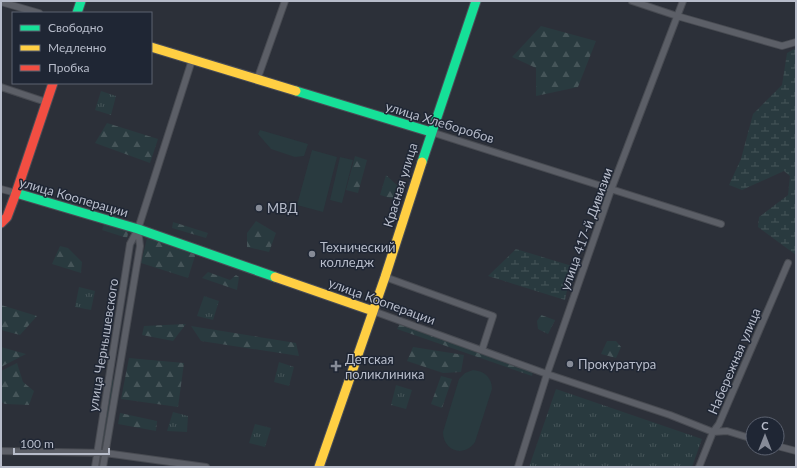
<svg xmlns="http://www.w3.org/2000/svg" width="797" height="468" font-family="Lato,sans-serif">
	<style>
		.grass { fill: #293a3f }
		.forest { fill: url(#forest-firs) }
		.wetland { fill: url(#wetland-marsh) }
		.park { fill: url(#park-tufts) }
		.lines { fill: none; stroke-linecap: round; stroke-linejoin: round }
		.street-casing { stroke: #484b52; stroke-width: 8 }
		.fast-casing { stroke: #4a4d56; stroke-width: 11 }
		.slow-casing { stroke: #4a4d56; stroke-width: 11 }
		.jam-casing { stroke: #4a4d56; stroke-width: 11 }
		.street { stroke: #5c5f67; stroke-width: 6 }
		.fast { stroke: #16e098; stroke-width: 9 }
		.slow { stroke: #ffcf43; stroke-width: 9 }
		.jam { stroke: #f24e42; stroke-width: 9 }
		.poi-dot { fill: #868b97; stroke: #1f2634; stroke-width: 1.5 }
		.labels { text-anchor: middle; stroke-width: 3; stroke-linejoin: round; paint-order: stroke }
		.street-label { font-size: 13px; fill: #b7bcca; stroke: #1f2634 }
		.poi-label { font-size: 13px; fill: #b7bcca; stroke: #1f2634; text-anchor: start }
	</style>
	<defs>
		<pattern id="forest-firs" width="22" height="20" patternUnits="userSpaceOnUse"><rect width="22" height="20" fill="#293a3f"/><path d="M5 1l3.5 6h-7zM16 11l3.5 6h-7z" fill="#465559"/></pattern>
		<pattern id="wetland-marsh" width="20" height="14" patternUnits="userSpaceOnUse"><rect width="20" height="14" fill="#293a3f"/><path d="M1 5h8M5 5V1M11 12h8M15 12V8" fill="none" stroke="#465559"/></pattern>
		<pattern id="park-tufts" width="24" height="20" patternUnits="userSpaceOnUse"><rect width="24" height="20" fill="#293a3f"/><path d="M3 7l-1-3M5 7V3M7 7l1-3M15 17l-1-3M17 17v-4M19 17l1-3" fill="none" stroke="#465559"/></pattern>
	</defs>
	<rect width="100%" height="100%" fill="#2c3039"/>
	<!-- grass -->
	<path class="grass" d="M260 130 308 144 304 156 295 157 271 149 258 134Z
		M312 150 337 157 323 212 297 205Z
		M340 157 353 160 342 203 330 200Z
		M473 370C485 371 492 378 492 389L475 442C464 458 443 451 443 432L459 379 465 373Z
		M110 379 116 380 104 447 99 446Z"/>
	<!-- forest -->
	<path class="forest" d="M541 26 596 41 578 87 536 96V68L512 57Z
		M107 123 158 139 150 163 95 143Z
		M355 156 367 160 358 193 346 190Z
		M386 175 401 189 397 200 380 195Z
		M256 221 276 233 269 252 247 247V233Z
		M105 222 129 229 127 238 102 230Z
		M173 222 208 233 206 238 172 228Z
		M147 238 196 253 188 278 141 263Z
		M60 246 68 248 82 262 81 273 52 264Z
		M208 272 230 280 236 275 239 277 237 290 202 278Z
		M1 305 37 316 20 335 1 330Z
		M541 315 555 320 548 334 538 329 537 321Z
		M186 324 173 341 142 335 144 326Z
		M400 324 533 371 532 376 397 329Z
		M191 326 296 343 299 356 201 341Z
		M607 341H616L621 347 616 358 601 354Z
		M1 347 26 354 1 367Z
		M413 347 464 355 461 372 443 373 407 361Z
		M129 358 184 363 178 407 121 399Z
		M17 363 23 382 34 391 29 405 5 404 1 402V371Z
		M441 376 452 379 442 408 431 404Z
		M120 413 157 421 156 431 118 424Z"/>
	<!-- wetland -->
	<path class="wetland" d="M796 48V255L758 227 759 217 788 195 790 176 784 171 742 190 729 185 741 159 753 114 782 85 787 53Z
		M516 249 572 266 565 300 488 276Z"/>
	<!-- park -->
	<path class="park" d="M101 91 116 96 111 115 95 110Z
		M79 287 95 291 91 310 75 307Z
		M204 296 219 301 213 320 197 316Z
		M279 362 294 367 289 386 274 382Z
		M396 385 412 390 406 409 391 405Z
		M556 389 702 439 692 467H529Z
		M173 412 188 416 187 432 167 431Z
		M255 424 271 428 265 447 249 443Z"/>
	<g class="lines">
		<!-- street casing -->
		<g class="street-casing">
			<path id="street" d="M632 1 677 16 782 46 796 42
				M1 2 39 13
				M257 80 285 1
				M1 87 46 102
				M431 132 721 224
				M1 189 16 193
				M385 277 493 316 482 350
				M373 311 547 374 670 415 713 432 727 431 753 439
				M777 446 796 451
				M1 451 105 453 206 467
				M95 467 130 244 138 229 192 60
				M103 467 140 246 138 229
				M518 467 547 374 611 190 683 1
				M699 467 713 432 719 424 788 263"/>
		</g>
		<!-- fast casing -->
		<g class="fast-casing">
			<path id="fast" d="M77 13 81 1
				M296 91 431 132
				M422 162 476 1
				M16 193 138 229 275 277"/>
		</g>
		<!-- slow casing -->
		<g class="slow-casing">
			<path id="slow" d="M151 47 296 91
				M275 277 373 311
				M319 467 385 277 422 162"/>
		</g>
		<!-- jam casing -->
		<g class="jam-casing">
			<path id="jam" d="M1 223 7 217 16 193 53 83"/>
		</g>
		<!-- street -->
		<use href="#street" class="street"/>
		<!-- fast -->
		<use href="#fast" class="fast"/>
		<!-- slow -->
		<use href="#slow" class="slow"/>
		<!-- jam -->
		<use href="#jam" class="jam"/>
	</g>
	<!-- markers -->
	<g class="poi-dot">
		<circle cx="259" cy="208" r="4"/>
		<circle cx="312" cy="254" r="4"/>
		<circle cx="570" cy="364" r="4"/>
		<path d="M334 360h4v4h4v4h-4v4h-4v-4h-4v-4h4z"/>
	</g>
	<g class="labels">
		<!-- street labels -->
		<g class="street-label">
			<text transform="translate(440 122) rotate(17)" y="5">улица Хлеборобов</text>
			<text transform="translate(400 185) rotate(-73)" y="5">Красная улица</text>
			<text transform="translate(74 197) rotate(16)" y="5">улица Кооперации</text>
			<text transform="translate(586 229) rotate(-70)" y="5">улица 417-й Дивизии</text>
			<text transform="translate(382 301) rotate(20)" y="5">улица Кооперации</text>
			<text transform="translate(103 345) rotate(-81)" y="5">улица Чернышевского</text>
			<text transform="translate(734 361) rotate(-67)" y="5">Набережная улица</text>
		</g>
		<!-- poi labels -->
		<g class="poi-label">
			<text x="267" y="213">МВД</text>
			<text x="320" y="252">Технический<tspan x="320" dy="15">колледж</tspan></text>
			<text x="345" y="364">Детская<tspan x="345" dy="15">поликлиника</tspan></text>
			<text x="578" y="369">Прокуратура</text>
		</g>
	</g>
	<!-- border -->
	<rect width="797" height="468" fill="none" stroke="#b7bcca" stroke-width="4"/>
	<!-- legend -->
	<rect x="12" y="12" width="140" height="72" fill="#1f2634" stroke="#5c6270"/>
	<rect x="20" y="25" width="20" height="6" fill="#16e098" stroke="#5c6270"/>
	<text x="48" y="32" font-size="12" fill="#b7bcca">Свободно</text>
	<rect x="20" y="45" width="20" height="6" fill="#ffcf43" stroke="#5c6270"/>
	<text x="48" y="52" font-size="12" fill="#b7bcca">Медленно</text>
	<rect x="20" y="65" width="20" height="6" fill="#f24e42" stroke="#5c6270"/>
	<text x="48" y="72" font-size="12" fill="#b7bcca">Пробка</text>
	<!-- north arrow -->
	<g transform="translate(765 436)"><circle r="19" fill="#1f2634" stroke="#5c6270"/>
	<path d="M0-3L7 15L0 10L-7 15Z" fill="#868b97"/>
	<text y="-6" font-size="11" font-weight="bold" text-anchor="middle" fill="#b7bcca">С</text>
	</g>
	<!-- scale -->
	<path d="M14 448v6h95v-6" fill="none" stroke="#b7bcca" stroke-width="2"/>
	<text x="20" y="448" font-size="12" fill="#b7bcca" stroke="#1f2634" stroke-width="3" paint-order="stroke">100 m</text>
</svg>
